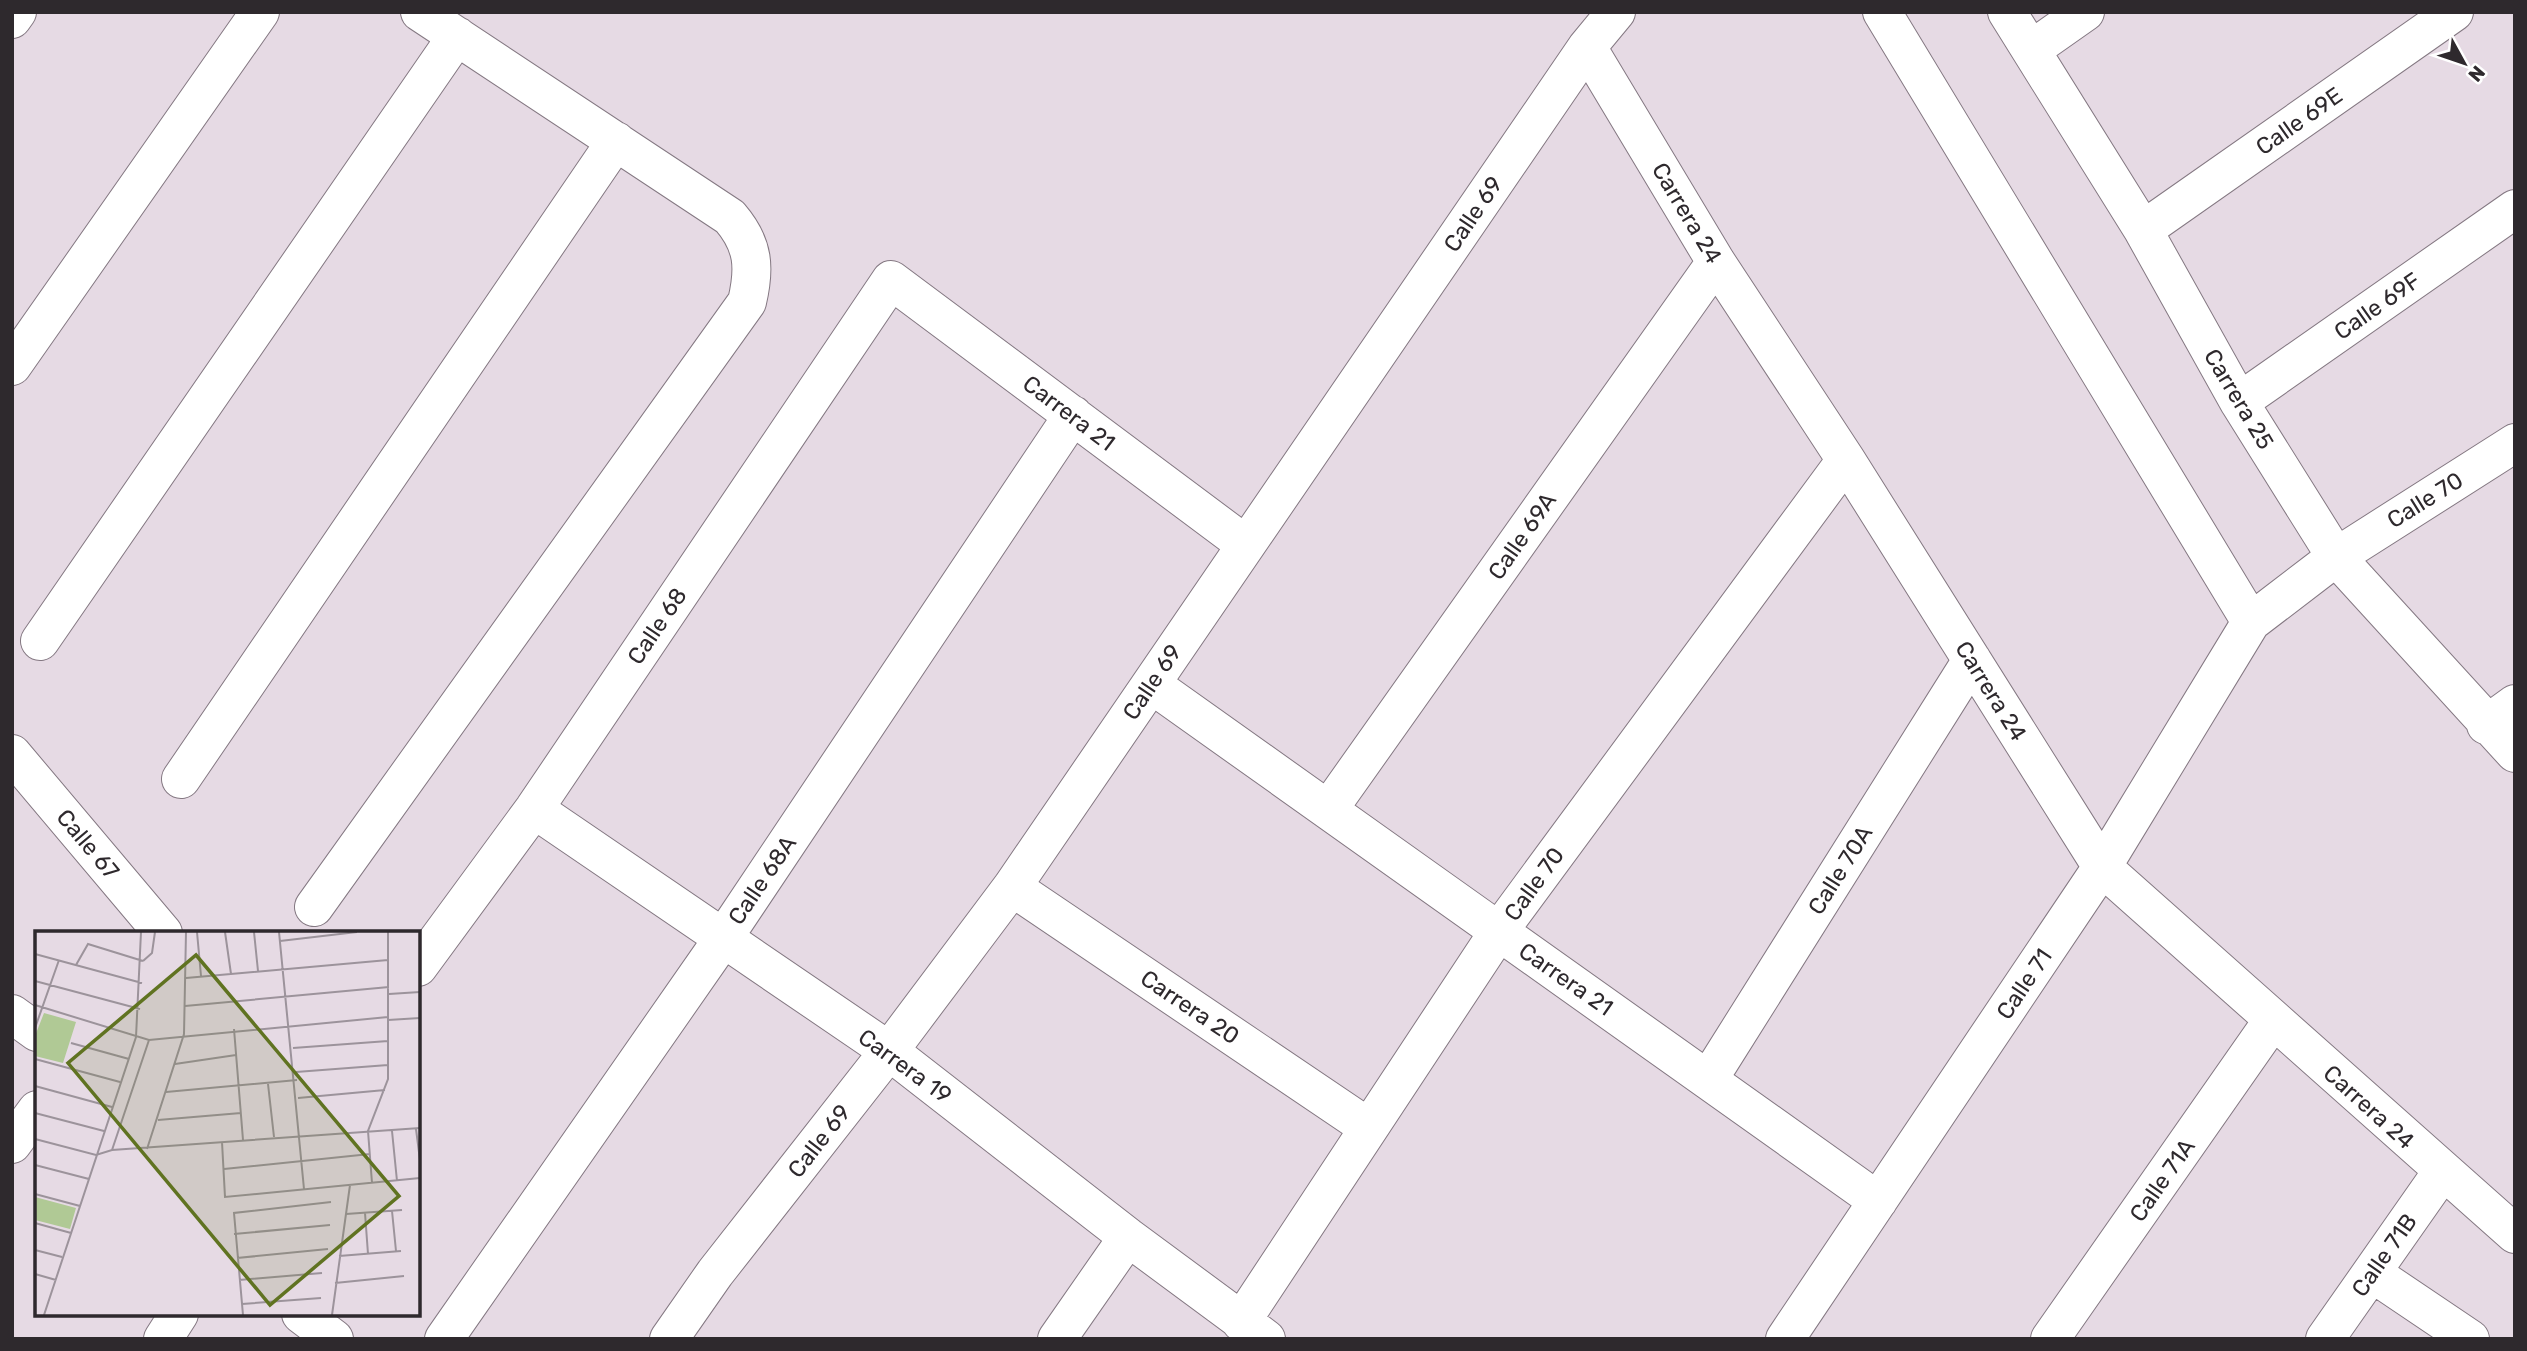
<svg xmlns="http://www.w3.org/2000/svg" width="2527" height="1351" font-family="Rubik,sans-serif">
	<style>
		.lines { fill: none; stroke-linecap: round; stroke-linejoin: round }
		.minor-casing { stroke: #847882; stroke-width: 40 }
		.minor { stroke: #fff; stroke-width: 38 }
		.labels { text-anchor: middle; stroke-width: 6; stroke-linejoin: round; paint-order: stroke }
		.street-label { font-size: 23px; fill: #2e292d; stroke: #fff }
		.inset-road { fill: none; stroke: #9c939b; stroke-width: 2 }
		.view { fill: #607321; fill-opacity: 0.15; stroke: #607321; stroke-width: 3.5 }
		.inset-edge { fill: none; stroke: #2e292d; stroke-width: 3.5 }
	</style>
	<rect width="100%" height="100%" fill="#e6dae4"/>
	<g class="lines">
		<!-- minor casing -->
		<g class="minor-casing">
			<path id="minor" d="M1882 12 2251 622
				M2007 12 2143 230 2239 402 2336 557 2515 753
				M12 19 17 12
				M1587 47 1716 262 1846 460 2102 867 2515 1234
				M2031 50 2085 12
				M2143 230 2454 12
				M12 366 260 12
				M2239 402 2515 209
				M40 641 457 36
				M1151 684 1878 1201
				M2486 725 2515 704
				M12 754 163 933
				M181 779 616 141
				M534 809 889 1051 1128 1237 1266 1339
				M1328 810 1716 262
				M1012 887 1369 1128
				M314 907 747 302C755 268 754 245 730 217L420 12
				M418 967 534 809 891 280 1246 545
				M12 1014 37 1032
				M1708 1080 1972 660
				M12 1144 37 1110
				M2372 1273 2470 1339
				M301 1314 334 1339
				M1241 1322 1499 931 1846 460
				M163 1339 179 1314
				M444 1339 722 940 1073 415
				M669 1339 715 1273 889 1051 1012 887 1587 47 1616 12
				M1057 1339 1128 1237
				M1785 1339 2102 867 2251 622 2336 557 2515 443
				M2050 1339 2273 1020
				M2325 1339 2442 1172"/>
		</g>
		<!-- minor -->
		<use href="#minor" class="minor"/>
	</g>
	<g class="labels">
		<!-- street labels -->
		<g class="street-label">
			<text transform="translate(2299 121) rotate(-35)" y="8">Calle 69E</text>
			<text transform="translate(1687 213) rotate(59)" y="8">Carrera 24</text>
			<text transform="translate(1473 214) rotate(-56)" y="8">Calle 69</text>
			<text transform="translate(2377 306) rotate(-35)" y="8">Calle 69F</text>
			<text transform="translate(2239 399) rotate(59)" y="8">Carrera 25</text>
			<text transform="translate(1069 413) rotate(37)" y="8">Carrera 21</text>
			<text transform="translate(2425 500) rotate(-32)" y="8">Calle 70</text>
			<text transform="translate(1522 536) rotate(-55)" y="8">Calle 69A</text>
			<text transform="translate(657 626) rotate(-56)" y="8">Calle 68</text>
			<text transform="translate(1152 682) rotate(-56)" y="8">Calle 69</text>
			<text transform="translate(1991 691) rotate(58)" y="8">Carrera 24</text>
			<text transform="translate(88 844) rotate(50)" y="8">Calle 67</text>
			<text transform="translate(1840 870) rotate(-58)" y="8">Calle 70A</text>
			<text transform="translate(762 880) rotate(-56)" y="8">Calle 68A</text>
			<text transform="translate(1534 884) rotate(-54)" y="8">Calle 70</text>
			<text transform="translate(1566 979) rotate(35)" y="8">Carrera 21</text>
			<text transform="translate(2024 984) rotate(-56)" y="8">Calle 71</text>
			<text transform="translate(1190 1007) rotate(34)" y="8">Carrera 20</text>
			<text transform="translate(905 1066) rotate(36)" y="8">Carrera 19</text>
			<text transform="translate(2369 1107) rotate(42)" y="8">Carrera 24</text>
			<text transform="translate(819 1141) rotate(-52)" y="8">Calle 69</text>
			<text transform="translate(2162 1180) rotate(-55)" y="8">Calle 71A</text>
			<text transform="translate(2384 1255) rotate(-55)" y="8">Calle 71B</text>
		</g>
	</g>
	<!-- overview -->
	<g transform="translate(35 931)">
		<rect width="385" height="385" fill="#e6dae4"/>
		<path d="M9 82 41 91 28 132 0 125V105ZM0 266 41 277 35 298 0 289Z" fill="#b0c995"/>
		<path class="inset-road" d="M162 1 166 45M190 1 196 43M219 1 223 40M244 1 269 258M245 10 322 1M0 23 107 52M108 30 117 22 120 1M41 34 53 13 108 30M151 47 353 29M0 50 105 78M354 63 385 61M0 74 114 109 353 86M150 75 354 56M353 89 385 87M0 97 24 29M199 98 208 209M36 112 94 128M258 117 353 110M0 128 85 151M140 133 201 124M261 141 353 134M233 153 239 206M0 155 77 176M131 161 262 149M263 167 350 159M0 182 69 200M123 189 206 182M381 198 385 229M357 200 362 250M0 208 61 224 77 219 385 197M187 211 190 266 385 247M112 218 149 103 151 1M77 219 114 109M0 234 54 248M189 238 335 223M337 252 333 200 353 148V1M0 263 45 275M357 280 361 320M330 282 333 323M311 283 367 279M0 292 36 302M199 303 295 294M0 319 27 326M304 325 366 320M202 327 293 318M0 343 21 349M204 349 287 342M300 352 369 345M207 373 286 367M9 384 101 106 106 1M208 384 199 282 296 271M297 384 315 254"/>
		<path class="view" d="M161 24 364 265 235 374 33 132Z"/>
		<rect width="385" height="385" class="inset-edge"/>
	</g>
	<!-- border -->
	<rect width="2527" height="1351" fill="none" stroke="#2e292d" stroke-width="28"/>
	<!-- north arrow -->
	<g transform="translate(2464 63) rotate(130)" stroke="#ffffff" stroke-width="5" paint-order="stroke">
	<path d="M0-5L12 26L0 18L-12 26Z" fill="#2e292d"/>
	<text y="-10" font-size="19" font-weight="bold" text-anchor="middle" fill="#2e292d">N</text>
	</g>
</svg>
